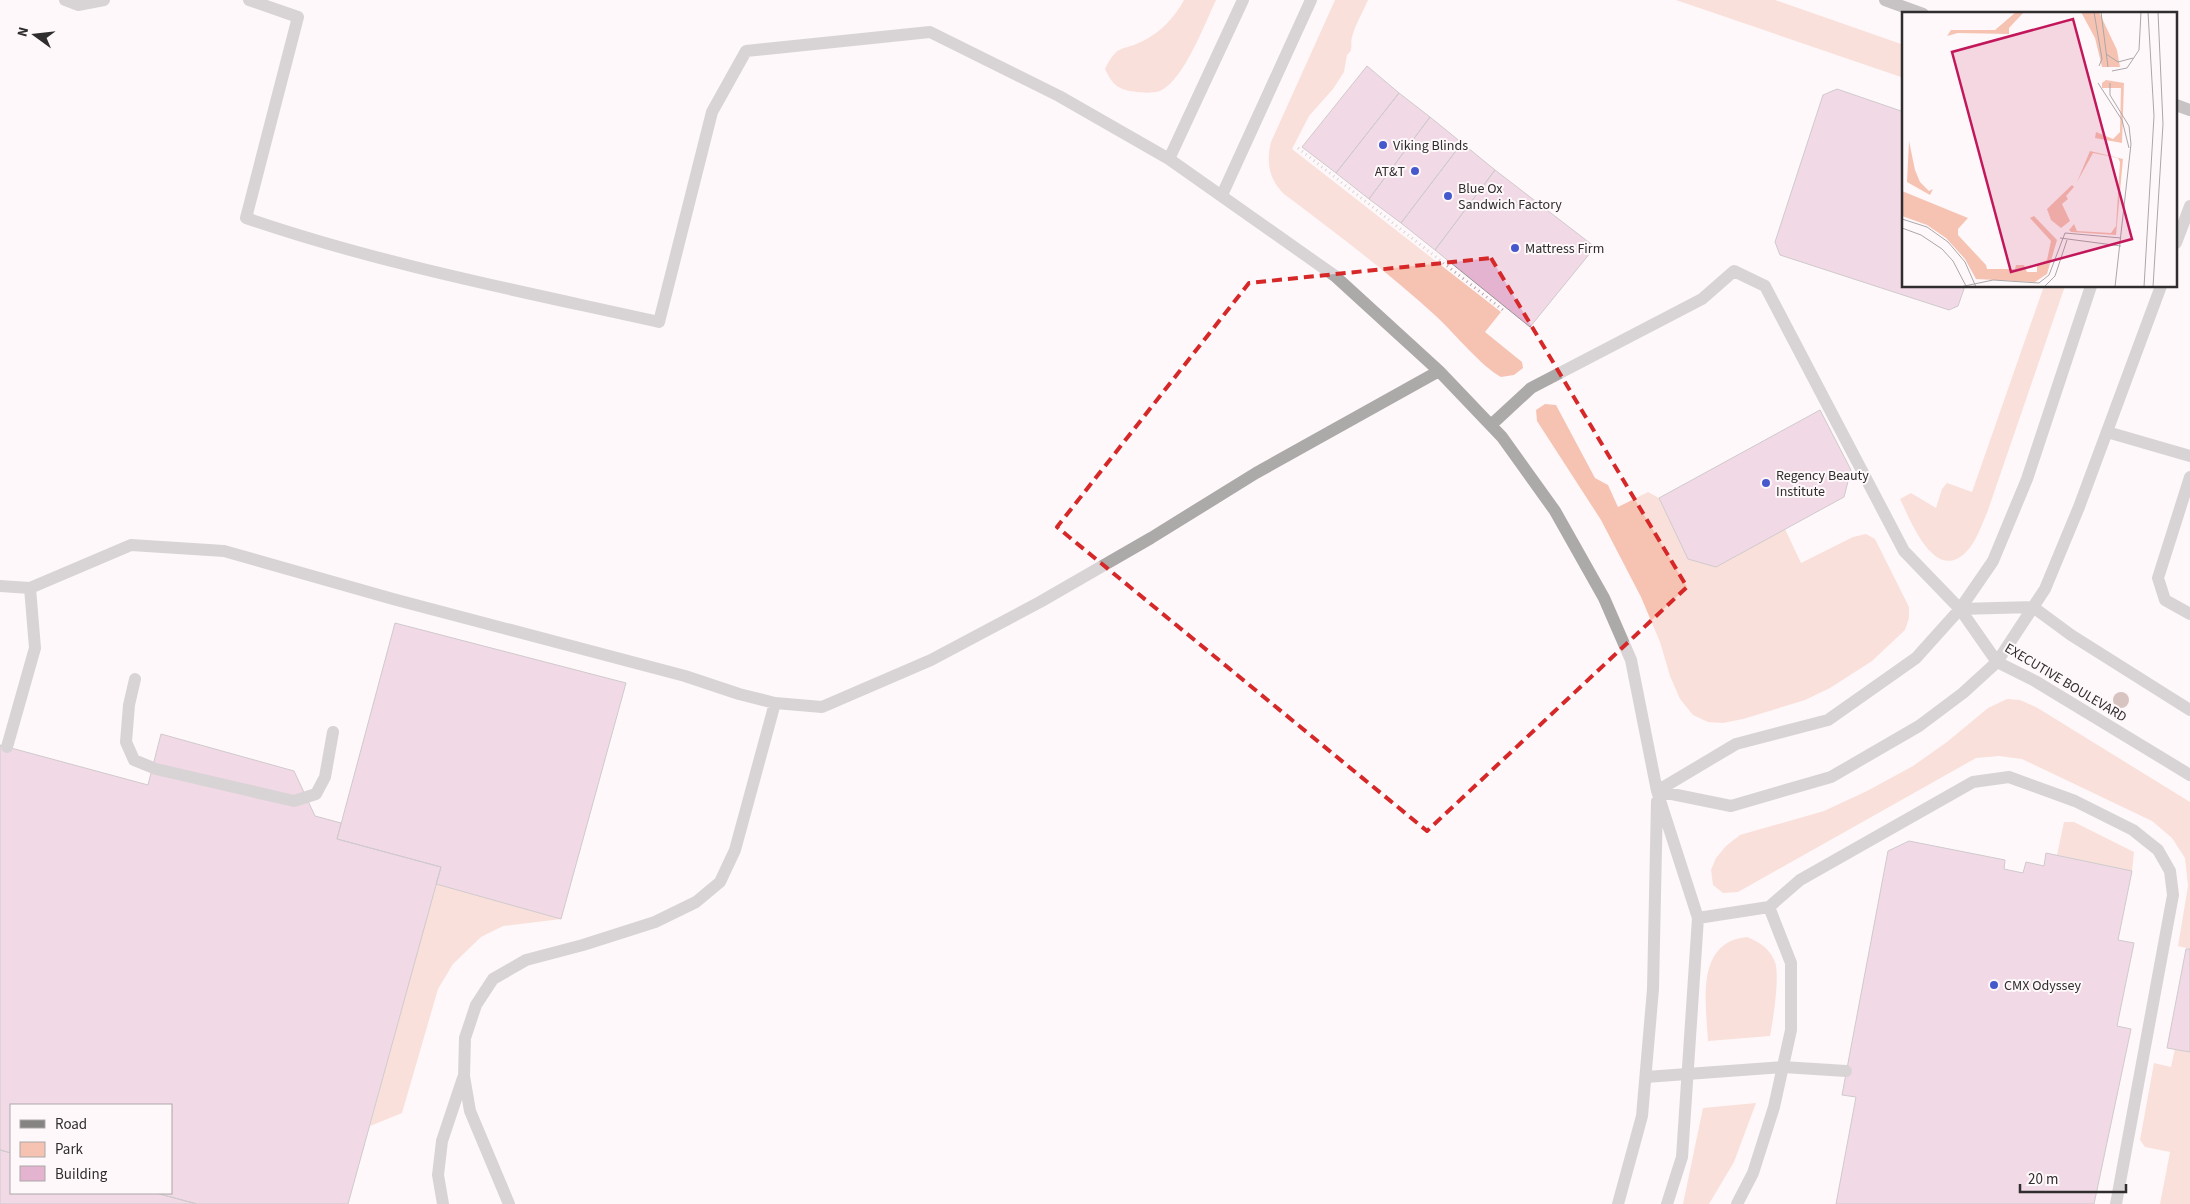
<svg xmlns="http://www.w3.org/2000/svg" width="2190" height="1204" font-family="'Source Sans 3',sans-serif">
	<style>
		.green { fill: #f6c3b3 }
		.building { fill: #e4b3cf; stroke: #979395 }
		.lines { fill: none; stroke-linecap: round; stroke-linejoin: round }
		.path { stroke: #ada9aa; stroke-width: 3; stroke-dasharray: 1 4; stroke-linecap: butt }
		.lane { stroke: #aca9a9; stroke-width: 12 }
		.street { stroke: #aca9a9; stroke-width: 12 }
		.secondary { stroke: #868383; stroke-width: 12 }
		.tree { fill: #a98479 }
		.marked { fill: none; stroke: #d62828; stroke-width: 4; stroke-dasharray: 10 6; stroke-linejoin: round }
		.poi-dot { fill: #4559cd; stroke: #fef8fa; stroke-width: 2 }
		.labels { text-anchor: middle; stroke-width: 4; stroke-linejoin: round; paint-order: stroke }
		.poi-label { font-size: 14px; fill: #2f2d2e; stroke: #fef8fa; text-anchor: start }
		.street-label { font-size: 14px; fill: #2f2d2e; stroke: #fef8fa }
		.inset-road { fill: none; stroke: #aba7a8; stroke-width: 1 }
		.view { fill: #c2185b; fill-opacity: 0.15; stroke: #c2185b; stroke-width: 2.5 }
		.inset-edge { fill: none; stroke: #2f2d2e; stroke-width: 2.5 }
	</style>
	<rect width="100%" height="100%" fill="#fef8fa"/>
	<!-- green -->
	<path class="green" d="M1184 0H1216C1205 23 1184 80 1160 91 1154 93 1143 93 1137 92 1119 90 1113 86 1105 69 1118 43 1121 52 1143 41 1161 32 1175 17 1184 0Z
		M1335 0H1368C1363 12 1355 25 1352 37 1350 44 1354 50 1347 55L1344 72 1333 89 1309 116 1292 149 1501 312 1485 332 1522 362 1523 368 1514 375 1501 377C1482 367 1454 333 1437 317 1389 273 1336 233 1284 194 1269 179 1266 163 1271 142Z
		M1676 0H1775L1904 45V78Z
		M2044 286H2065L1987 513C1981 526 1976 543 1965 553 1934 583 1910 519 1900 499L1911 493 1936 508 1942 489 1947 483 1972 492Z
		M1545 404 1556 405 1595 478 1608 485 1618 507 1648 492 1659 498 1688 559 1716 567 1785 529 1801 563 1853 537 1866 534 1875 539 1909 607V618L1905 630 1872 661 1830 688 1805 700 1743 719 1723 723 1708 722 1693 715 1680 699 1670 676 1660 642 1641 597 1601 520 1537 421 1536 410Z
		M2007 699 2020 700 2036 707 2190 802V949L2178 946 2188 886 2185 858 2172 838 2152 821 2022 759 1999 756 1976 758 1738 892 1723 893 1713 885 1711 870 1716 858 1726 846 1740 835 1824 811 1867 791 1913 766 1947 742 1988 708Z
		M2064 822H2074L2134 852 2132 871 2057 855Z
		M436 884 561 919 503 926 481 937 453 964 438 989 402 1113 370 1126Z
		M1747 937C1760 942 1770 949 1775 962 1780 976 1773 1021 1770 1036L1708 1041C1706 1003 1695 942 1747 937Z
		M2175 1049 2190 1052V1204H2160L2170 1152 2145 1147 2140 1140 2154 1063 2171 1067Z
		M1756 1103 1734 1162 1709 1204H1683L1703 1108Z"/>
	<!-- building -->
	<path class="building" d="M1367 66 1399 93 1336 173 1302 147Z
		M1837 89 1904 112V286H1965L1958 306 1949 310 1780 255 1775 242 1823 95Z
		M1399 93 1430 117 1369 199 1336 173Z
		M1430 117 1462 143 1401 223 1369 199Z
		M1462 143 1495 170 1435 250 1401 223Z
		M1495 170 1595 247 1530 327 1435 250Z
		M1820 410 1851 470 1844 497 1716 567 1688 559 1659 498Z
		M395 623 626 683 561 919 436 884 441 867 337 839Z
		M161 734 294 771 315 816 341 823 337 839 441 867 348 1204H197L156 1193H171V1105H11V1153L0 1150V745L148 785Z
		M1909 841 2005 860 2004 869 2023 873 2026 862 2044 866 2046 853 2132 871 2118 940 2134 943 2117 1026 2131 1029 2094 1204H1836L1856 1097 1842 1095 1888 851Z
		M2186 949H2190V1052L2167 1048Z
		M0 1150 11 1153V1193H156L197 1204H0Z"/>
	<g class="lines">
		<!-- path -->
		<path class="path" d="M1298 148 1503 310"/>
		<!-- lane -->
		<path class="lane" d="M65 0 78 5 104 0
			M249 0 298 17 246 218C380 264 520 291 659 322L712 112 746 51 930 32 1059 96 1169 159 1335 276 1439 371 1502 437 1555 511 1604 598 1631 660 1657 791 1698 918 1682 1157 1667 1204
			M1169 159 1243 0
			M1222 195 1311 0
			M1491 425 1531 388 1702 299 1734 271 1765 286 1904 551 1960 609 1916 658 1828 720 1736 744 1657 791
			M2107 432 2190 456
			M2190 477 2158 578 2165 600 2190 614
			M0 586 30 588 131 545 224 551 393 599 685 676 739 694 775 703 822 707 931 660 1040 602 1151 538 1256 473 1439 371
			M135 679 129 705 126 742 134 760 156 769 294 801 316 794 325 777 333 732
			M7 747 35 648 30 588
			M1657 791 1731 806 1831 777 1919 726 1963 693 1997 662
			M1769 907 1800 880 1973 782 2009 777 2075 801 2133 830 2158 850 2170 871 2173 895 2116 1204
			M1698 918 1769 907 1791 963V1030L1774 1107 1753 1173 1737 1204
			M443 1204 438 1175 442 1141 463 1078
			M509 1204 470 1111 464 1076 465 1038 476 1005 493 979 526 960 583 945 655 922 696 902 720 882 735 850 775 703
			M1618 1204 1642 1116 1653 989 1657 801"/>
		<!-- street -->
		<path class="street" d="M2176 243 2190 206
			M1960 609 1993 561 2027 479 2091 286
			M1960 609 1997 662 2035 681 2190 775
			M1960 609 2033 607 2071 635 2190 710
			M1997 662 2045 589 2079 507 2161 286
			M1646 1077 1783 1067 1846 1071"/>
		<!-- secondary -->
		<path class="secondary" d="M1885 0 1923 14
			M2176 105 2190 110"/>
	</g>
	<!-- trees -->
	<circle class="tree" cx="2121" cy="700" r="8"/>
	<!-- marked area -->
	<path d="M0 0H2190V1204H0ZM1491 258 1687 587 1427 831 1057 527 1249 283Z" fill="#fef8fa" fill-opacity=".55" fill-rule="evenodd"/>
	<path class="marked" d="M1491 258 1687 587 1427 831 1057 527 1249 283Z"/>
	<!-- markers -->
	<g class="poi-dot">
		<circle cx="1383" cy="145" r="5"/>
		<circle cx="1415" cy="171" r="5"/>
		<circle cx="1448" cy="196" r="5"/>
		<circle cx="1515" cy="248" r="5"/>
		<circle cx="1766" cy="483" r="5"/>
		<circle cx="1994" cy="985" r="5"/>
	</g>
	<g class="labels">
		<!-- poi labels -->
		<g class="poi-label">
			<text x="1393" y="150">Viking Blinds</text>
			<text x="1405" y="176" text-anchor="end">AT&amp;T</text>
			<text x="1458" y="193">Blue Ox<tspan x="1458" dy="16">Sandwich Factory</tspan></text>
			<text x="1525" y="253">Mattress Firm</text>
			<text x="1776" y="480">Regency Beauty<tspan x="1776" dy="16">Institute</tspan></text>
			<text x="2004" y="990">CMX Odyssey</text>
		</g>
		<!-- street labels -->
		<g class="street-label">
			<text transform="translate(2066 682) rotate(31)" y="5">EXECUTIVE BOULEVARD</text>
		</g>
	</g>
	<!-- overview -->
	<g transform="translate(1902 12)">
		<rect width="275" height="275" fill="#fef8fa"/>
		<path d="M114 0H122L107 16V22L56 21 45 24 49 18H93ZM179 0H197L215 38 218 55H200L193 26ZM204 68 222 71 220 131 193 126 194 120 211 127 218 120 219 76H200V71ZM7 129 13 158 18 170 27 179 31 177 28 183 5 170ZM188 139 221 147 214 223 169 220 167 218 172 212 175 219 209 221 214 214 218 150 216 146 191 141 175 170ZM170 173 172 175 164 184 166 187 160 192 168 209 159 216 149 208 145 197ZM0 179 66 206 56 217V223L84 253 85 257H113L114 253H122L125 260H135V252L145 248 149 229 128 206 132 204 155 228 145 262 133 270 74 267 63 247 44 226 25 213 0 204Z" fill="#f6c3b3"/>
		<path class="inset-road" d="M192 0 200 47 197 54M199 0 206 55M204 42 216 50 231 46M210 59 225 56 237 38 239 0M196 71 220 108 227 136M208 71V83L227 114 229 132 213 275M0 207 25 215 46 230 63 250 74 275M0 216 19 223 40 237 51 249 64 274M163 221 219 226M158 226 219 234M58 275 91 268 137 271 147 263 163 221M82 275H108M142 275 153 264 165 228M242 275 252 104 246 0M251 275 261 112 256 0"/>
		<path class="view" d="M171 7 230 227 109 260 50 40Z"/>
		<rect width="275" height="275" class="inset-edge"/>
	</g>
	<!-- legend -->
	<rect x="10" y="1104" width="162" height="90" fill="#fef8fa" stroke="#aba7a8"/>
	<rect x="20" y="1120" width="25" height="8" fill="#868383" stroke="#aba7a8"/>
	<text x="55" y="1129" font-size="15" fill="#2f2d2e">Road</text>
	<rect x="20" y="1142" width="25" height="15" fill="#f6c3b3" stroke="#aba7a8"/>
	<text x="55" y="1154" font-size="15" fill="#2f2d2e">Park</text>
	<rect x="20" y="1166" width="25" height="15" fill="#e4b3cf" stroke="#aba7a8"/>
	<text x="55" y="1179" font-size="15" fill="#2f2d2e">Building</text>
	<!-- north arrow -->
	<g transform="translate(35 35) rotate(285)" stroke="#fef8fa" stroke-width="4" paint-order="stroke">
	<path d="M0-4L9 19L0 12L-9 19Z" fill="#2f2d2e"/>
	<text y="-8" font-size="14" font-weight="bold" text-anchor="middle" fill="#2f2d2e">N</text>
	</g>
	<!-- scale -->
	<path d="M2020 1184v8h106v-8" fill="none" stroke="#2f2d2e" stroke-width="2.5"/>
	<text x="2028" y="1184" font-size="15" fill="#2f2d2e" stroke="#fef8fa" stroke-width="4" paint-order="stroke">20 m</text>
</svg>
